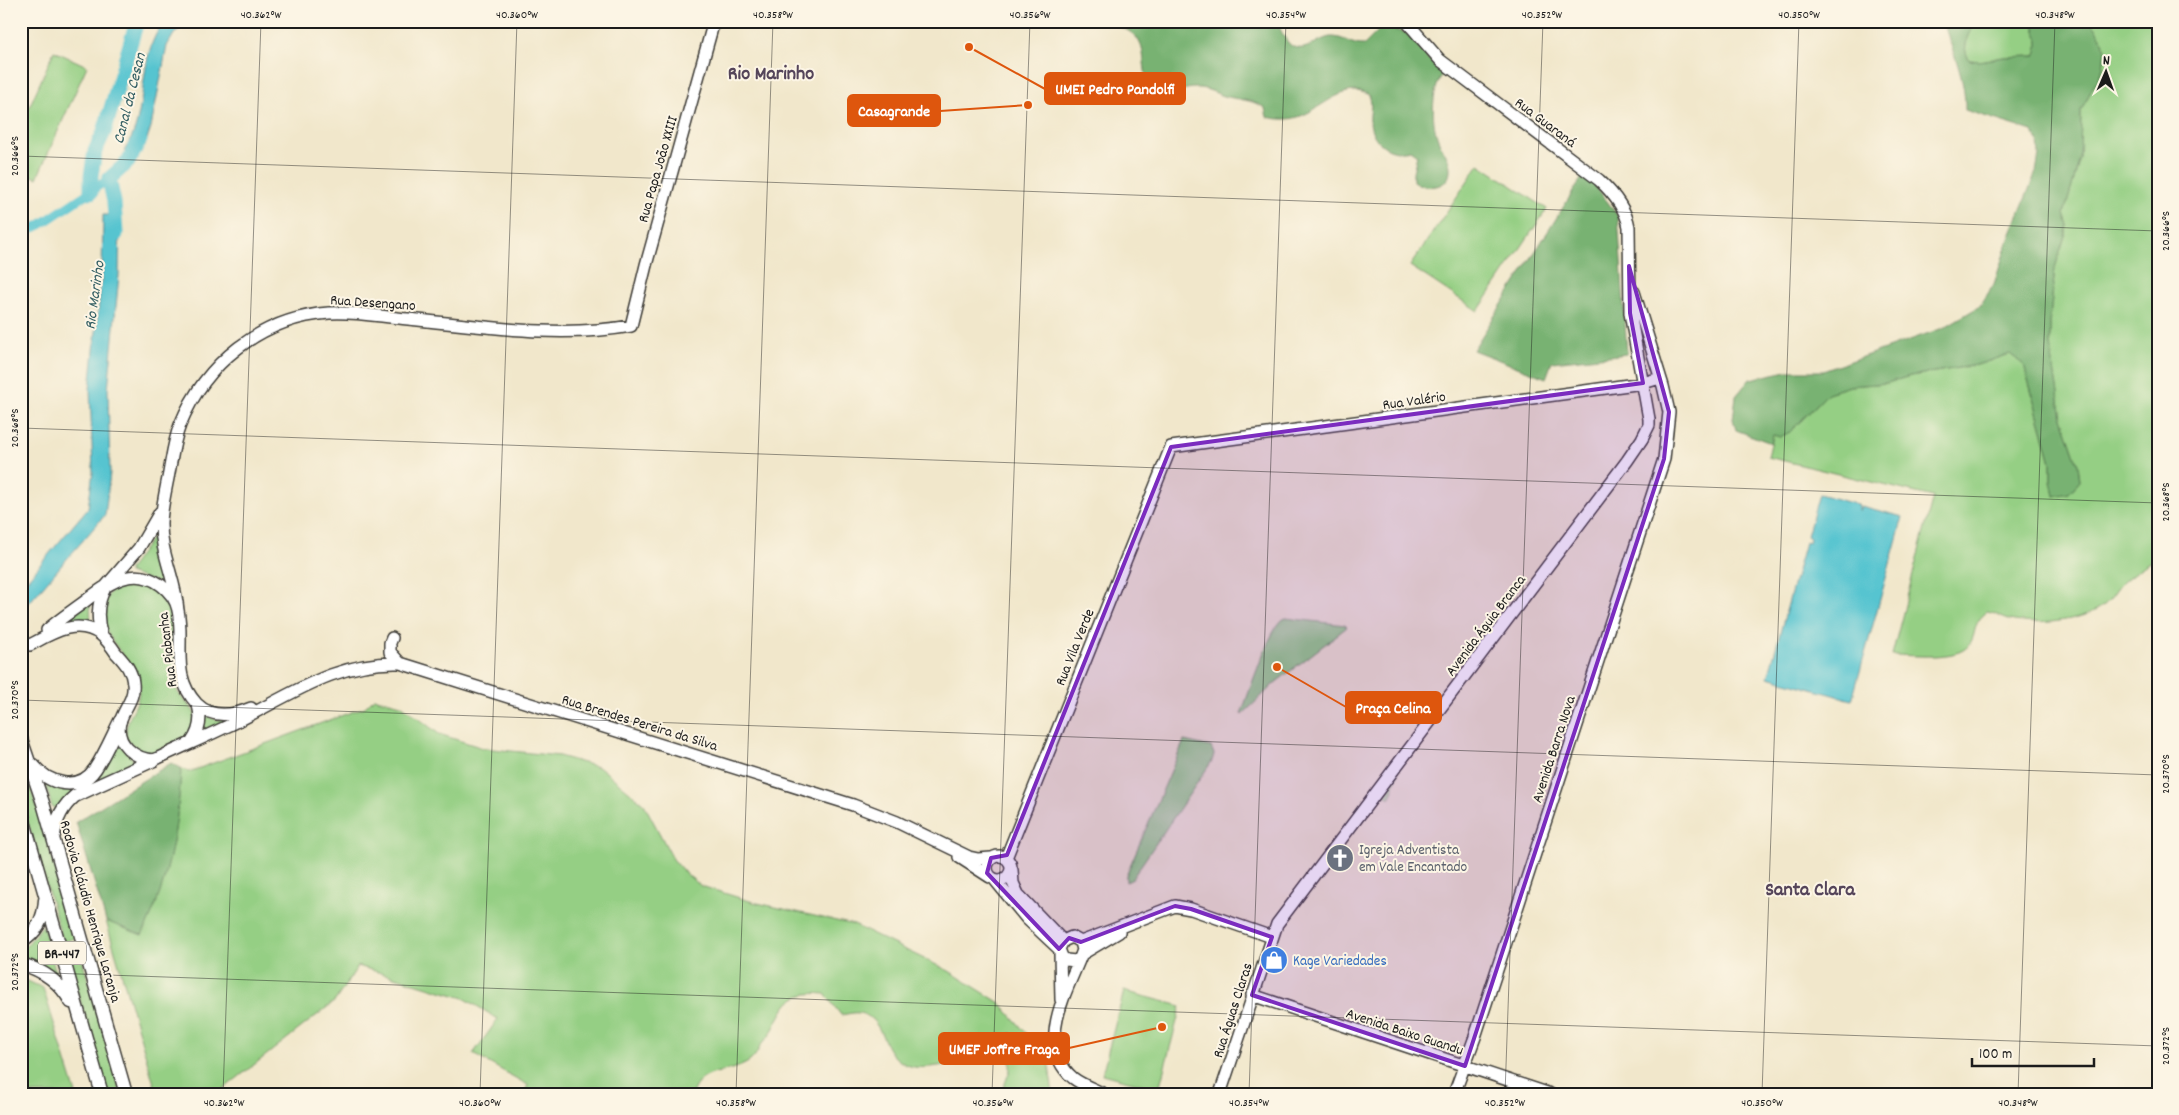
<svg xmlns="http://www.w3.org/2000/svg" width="2179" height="1115" font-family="Dekko,sans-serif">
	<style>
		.green { fill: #95cf84; stroke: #587650 }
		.forest { fill: #78b272; stroke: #4a6747 }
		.water { fill: #57c4d0; stroke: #3a7076 }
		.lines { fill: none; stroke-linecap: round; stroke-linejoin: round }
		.canal { stroke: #57c4d0; stroke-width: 9 }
		.river { stroke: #57c4d0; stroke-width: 15 }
		.secondary-casing { stroke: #3c3a36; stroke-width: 14 }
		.primary-casing { stroke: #3c3a36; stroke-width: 15 }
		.secondary { stroke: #fff; stroke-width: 11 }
		.primary { stroke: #fff; stroke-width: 12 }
		.marked { fill: #7b2cbf; fill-opacity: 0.2; stroke: #7b2cbf; stroke-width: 4; stroke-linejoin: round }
		.ticks { fill: none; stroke: #1c1c1c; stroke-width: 1; stroke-opacity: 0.45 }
		.labels { text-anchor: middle; stroke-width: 4; stroke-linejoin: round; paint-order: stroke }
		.shield { fill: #fcf5e5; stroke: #5f5d58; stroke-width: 1 }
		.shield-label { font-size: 14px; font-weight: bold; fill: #1c1c1c }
		.street-label { font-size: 15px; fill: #1c1c1c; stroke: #fcf5e5 }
		.worship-label { font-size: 15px; fill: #5b616d; stroke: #fcf5e5; text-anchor: start }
		.shop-label { font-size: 15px; fill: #366cbe; stroke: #fcf5e5; text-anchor: start }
		.water-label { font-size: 16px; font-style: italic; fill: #345f64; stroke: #fcf5e5 }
		.district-label { font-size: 20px; font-weight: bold; fill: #55455a; stroke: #fcf5e5 }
		.leader { fill: none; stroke: #de560d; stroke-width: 2 }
		.callout-dot { fill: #de560d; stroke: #fcf5e5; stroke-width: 2 }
		.callout { fill: #de560d; stroke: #de560d; stroke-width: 2 }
		.callout-label { font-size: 16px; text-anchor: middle; font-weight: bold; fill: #fff }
		.neatline { fill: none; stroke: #1c1c1c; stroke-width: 2 }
		.ticks-label { font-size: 12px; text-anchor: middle; fill: #1c1c1c }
	</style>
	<rect width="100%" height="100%" fill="#fcf5e5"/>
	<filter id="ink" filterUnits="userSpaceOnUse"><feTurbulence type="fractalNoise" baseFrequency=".02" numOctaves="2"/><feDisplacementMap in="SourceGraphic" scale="10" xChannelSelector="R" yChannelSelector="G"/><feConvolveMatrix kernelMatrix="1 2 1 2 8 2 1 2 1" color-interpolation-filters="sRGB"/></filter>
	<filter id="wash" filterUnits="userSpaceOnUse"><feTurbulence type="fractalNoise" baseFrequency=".0096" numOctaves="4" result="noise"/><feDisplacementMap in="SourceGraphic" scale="20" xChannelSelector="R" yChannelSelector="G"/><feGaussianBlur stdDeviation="1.12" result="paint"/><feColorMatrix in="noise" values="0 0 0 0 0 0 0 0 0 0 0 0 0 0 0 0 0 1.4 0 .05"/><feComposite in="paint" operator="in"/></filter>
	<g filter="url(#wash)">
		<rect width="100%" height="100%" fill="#f1e7cb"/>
		<!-- green -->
		<path class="green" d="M1975 21H2033C2037 33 2041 45 2035 56L2004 57 1979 61 1970 60C1959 47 1971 35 1975 21Z
			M2090 21H2158V558C2146 564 2133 573 2123 582 2116 589 2111 600 2103 606 2079 622 2037 626 2009 620 2001 618 1996 613 1987 612 1971 624 1978 632 1969 645 1958 661 1911 655 1892 655L1933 497 1768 457 1773 435 1790 432 1828 393 1850 386 1887 383 1910 376 1977 365 2010 354 2024 365 2051 462V481L2054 496 2069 493 2080 481 2078 465 2062 418 2050 345V317L2055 268 2068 226 2064 214 2080 158 2081 110 2103 68 2105 49 2098 31Z
			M54 51 87 66 37 178 21 171V107L28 110Z
			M1479 164 1547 209 1478 311 1410 266Z
			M156 532 158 549 168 586 129 573V570Z
			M145 580 166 594 171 607 176 688C181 701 191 702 197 719L190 736 150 754 140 753 126 739C123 717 143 705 138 685 131 651 96 641 105 603 110 583 128 581 145 580Z
			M90 602 91 627 65 624 64 621Z
			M1286 618 1345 625 1347 627 1275 683 1242 715 1241 714C1248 697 1271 621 1286 618Z
			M374 698 401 705 439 734 483 748 559 756 601 768 644 804 673 859 685 873 701 886 753 902 854 925 949 971 1000 1003 1048 1058 1053 1094H1012L1003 1089 1010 1070 1011 1033C986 1053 970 1061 938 1066 921 1068 909 1070 895 1057 881 1044 883 1019 860 1013 855 1012 847 1014 841 1015L825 994C789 990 785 1007 771 1033 768 1038 764 1041 761 1045 758 1051 755 1057 750 1061 730 1075 701 1067 692 1094H524L528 1085 473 1054 498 1019 464 998 358 966 335 1001 217 1094H157L106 921 142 935C169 883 178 826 181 768L189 772 365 707Z
			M205 715 217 720 231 719 203 731Z
			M115 741H118L136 763 56 808 52 807 46 786 47 784 71 788Z
			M1184 741 1211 747 1214 754 1212 761 1131 880 1126 882V875Z
			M21 755 76 938 63 942 21 799Z
			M1399 771 1390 798 1380 794Z
			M43 925 57 977 21 961V949L26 946Z
			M78 945 121 1094H107L65 948Z
			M21 978 43 988 76 1094H21Z
			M1124 991 1181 1006 1159 1089 1102 1074Z"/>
		<!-- forest -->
		<path class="forest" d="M1102 21H1276C1285 37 1289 56 1312 45 1317 42 1324 38 1330 37 1343 36 1352 46 1364 45L1382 27 1407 33 1442 75C1431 92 1431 124 1439 142 1443 152 1451 159 1450 171 1449 189 1425 190 1413 181V172L1417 155 1410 150C1391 155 1372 143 1370 122 1369 112 1373 105 1369 95 1343 80 1319 113 1294 118 1285 120 1276 119 1267 117L1265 108C1252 99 1238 100 1224 96 1215 93 1205 87 1195 88 1182 88 1169 98 1157 90 1129 72 1166 31 1101 23Z
			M1651 21H1682L1653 28Z
			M1943 21H1975C1971 35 1959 47 1970 60L1979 61 2004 57 2035 56C2041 45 2037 33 2033 21H2090L2098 31 2105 49 2103 68 2081 110 2080 158 2064 214 2068 226 2055 268 2050 317V345L2062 418 2078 465 2080 481 2069 493 2054 496 2051 481V462L2024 365 2010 354 1977 365 1910 376 1887 383 1850 386 1828 393 1790 432 1780 437 1773 435 1771 443 1736 430 1733 419 1736 396 1750 379 1787 371H1823L1943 328 1980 306 1994 284 2008 241 2036 172 2039 155 2038 140 2032 131 1965 110C1966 79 1952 51 1943 21Z
			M1583 176 1592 181 1618 216 1627 354 1552 362 1546 378 1473 350Z
			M171 763 181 768C178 828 169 882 142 935L106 921 76 822Z
			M1003 1089 1012 1094H975Z"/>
		<!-- water -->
		<path class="water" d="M165 21H188L174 34 167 46 151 127 145 145 136 160 124 151C151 113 135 55 165 21Z
			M103 215H120L119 275 108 390 110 473 105 515 21 612V587L88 508 93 472 90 389 102 274Z
			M1819 494 1859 505V511L1861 506 1903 517 1852 700 1768 677 1805 542 1809 543 1810 538 1807 536Z"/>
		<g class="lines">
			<!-- canal -->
			<path class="canal" d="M21 234 40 225 109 179"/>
			<!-- river -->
			<path class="river" d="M91 192V176L95 151 104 132 137 21
				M116 234 114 202 109 179 128 162 140 140"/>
		</g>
	</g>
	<g filter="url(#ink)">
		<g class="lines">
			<!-- secondary casing -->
			<g class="secondary-casing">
				<path id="secondary" d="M178 611C176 580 160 553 161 522 162 505 166 489 169 473 172 457 174 440 180 425 205 363 261 318 329 313 355 311 382 317 408 319 482 326 557 339 631 326L646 265 714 21
					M47 630C57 621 69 613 80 605 104 587 131 563 161 585 169 591 176 600 178 610 185 645 170 675 197 704 212 719 234 715 251 708
					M102 636C96 618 97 602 106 586L139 548 160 512
					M392 638 390 643V652L400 663
					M30 645C52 633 78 617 101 635 107 640 112 647 116 653 124 662 132 670 133 683 135 699 124 708 120 722 115 744 135 759 154 760 179 748 205 737 230 725 288 697 334 661 400 663L853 805 897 822 969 857 978 859 991 858
					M191 743C200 731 202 719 198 705
					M987 868a12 12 0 1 1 24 0a12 12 0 1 1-24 0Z
					M959 857 990 877
					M1006 858 1171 447 1643 383 1660 378
					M1012 870 1013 883 1018 894 1063 941
					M995 880 1027 919 1059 949 1062 957 1066 960 1076 961 1080 958 1083 950 1081 942 1072 937 1063 941 1059 949
					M1081 942 1175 906 1191 909 1272 937
					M1060 953 1061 1000
					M1082 954 1119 932
					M1080 958C1066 993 1035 1046 1073 1078 1082 1085 1094 1089 1104 1094
					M1252 995 1550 1094
					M1220 1094 1277 924 1627 461 1642 439 1649 425V419L1630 313 1629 227C1626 209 1613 193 1599 180L1440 60 1406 21
					M1454 1094 1475 1037 1664 459 1669 412 1663 386 1634 292"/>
			</g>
			<!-- primary casing -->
			<g class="primary-casing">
				<path id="primary" d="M21 739 43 803 126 1094
					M33 765C48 784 79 793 95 769 105 754 112 737 120 721
					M21 811 102 1094
					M54 835C56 818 63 806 75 796L154 760
					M21 942C37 933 44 919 45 900
					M21 964C43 970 60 982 71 1002"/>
			</g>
			<!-- secondary -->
			<use href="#secondary" class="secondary"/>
			<!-- primary -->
			<use href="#primary" class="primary"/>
		</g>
	</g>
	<!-- marked area -->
	<path class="marked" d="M1629 266 1669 412 1664 459 1465 1066 1252 995 1272 937 1191 909 1175 906 1081 942 1069 938 1059 949 987 873 991 858 1007 855 1171 447 1643 383 1630 313Z"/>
	<!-- ticks -->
	<path class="ticks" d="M21 156 2158 231M21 428 2158 503M21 700 2158 775M21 972 2158 1046M223 1094 261 21M480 1094 517 21M736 1094 773 21M992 1094 1030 21M1249 1094 1286 21M1505 1094 1543 21M1762 1094 1799 21M2018 1094 2055 21"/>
	<!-- icons -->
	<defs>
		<g id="church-disc" transform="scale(1.4375)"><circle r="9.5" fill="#6b7280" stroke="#fcf5e5"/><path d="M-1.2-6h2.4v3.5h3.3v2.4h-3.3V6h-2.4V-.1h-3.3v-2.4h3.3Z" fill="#fff"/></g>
		<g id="shop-disc" transform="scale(1.4375)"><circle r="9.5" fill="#3f7fe0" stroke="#fcf5e5"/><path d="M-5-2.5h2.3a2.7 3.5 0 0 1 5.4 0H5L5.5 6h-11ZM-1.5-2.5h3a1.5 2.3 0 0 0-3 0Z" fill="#fff"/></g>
	</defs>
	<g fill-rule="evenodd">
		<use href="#church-disc" x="1340" y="858"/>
		<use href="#shop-disc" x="1274" y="960"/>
	</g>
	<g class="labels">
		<!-- shield labels -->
		<rect class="shield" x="38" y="941.5" width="48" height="23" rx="4"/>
		<g class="shield-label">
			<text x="62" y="958">BR-447</text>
		</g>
		<!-- street labels -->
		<g class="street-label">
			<text transform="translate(1546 122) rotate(37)" y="5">Rua Guaraná</text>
			<text transform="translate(657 169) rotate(-74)" y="5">Rua Papa João XXIII</text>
			<text transform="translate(373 302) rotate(4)" y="5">Rua Desengano</text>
			<text transform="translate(1414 400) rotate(-8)" y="5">Rua Valério</text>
			<text transform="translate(1485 625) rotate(-53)" y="5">Avenida Águia Branca</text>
			<text transform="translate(1074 647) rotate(-68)" y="5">Rua Vila Verde</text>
			<text transform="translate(167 650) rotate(-97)" y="5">Rua Piabanha</text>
			<text transform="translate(640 722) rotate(17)" y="5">Rua Brendes Pereira da Silva</text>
			<text transform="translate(1553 749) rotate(-72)" y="5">Avenida Barra Nova</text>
			<text transform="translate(91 911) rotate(74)" y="5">Rodovia Cláudio Henrique Laranja</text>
			<text transform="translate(1232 1010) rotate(-72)" y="5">Rua Águas Claras</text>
			<text transform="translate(1405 1031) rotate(18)" y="5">Avenida Baixo Guandu</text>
		</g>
		<!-- worship labels -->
		<g class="worship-label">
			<text x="1359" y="854">Igreja Adventista<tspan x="1359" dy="17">em Vale Encantado</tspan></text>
		</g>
		<!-- shop labels -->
		<g class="shop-label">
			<text x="1293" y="965">Kage Variedades</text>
		</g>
		<!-- water labels -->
		<g class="water-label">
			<text transform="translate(128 98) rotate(-76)" y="6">Canal da Cesan</text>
			<text transform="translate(93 295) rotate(-82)" y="6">Rio Marinho</text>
		</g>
		<!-- district labels -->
		<g class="district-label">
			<text x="771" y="79">Rio Marinho</text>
			<text x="1810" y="895">Santa Clara</text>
		</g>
	</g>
	<!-- callouts -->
	<path class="leader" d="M969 47L1045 89M1028 105L940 111M1277 667L1346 707M1162 1027L1069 1048"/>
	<g class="callout-dot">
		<circle cx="969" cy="47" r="5"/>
		<circle cx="1028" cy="105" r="5"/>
		<circle cx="1277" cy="667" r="5"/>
		<circle cx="1162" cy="1027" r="5"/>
	</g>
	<g class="callout">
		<rect x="1045" y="73" width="140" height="31" rx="5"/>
		<rect x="848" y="95" width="92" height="31" rx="5"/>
		<rect x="1346" y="692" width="95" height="31" rx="5"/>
		<rect x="939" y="1033" width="130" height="31" rx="5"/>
	</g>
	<g class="callout-label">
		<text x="1115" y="94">UMEI Pedro Pandolfi</text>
		<text x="894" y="116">Casagrande</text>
		<text x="1393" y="713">Praça Celina</text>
		<text x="1004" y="1054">UMEF Joffre Fraga</text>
	</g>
	<!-- margin -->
	<rect width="2179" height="1115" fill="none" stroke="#fcf5e5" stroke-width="55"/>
	<!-- north arrow -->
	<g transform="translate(2106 72) rotate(2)" stroke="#fcf5e5" stroke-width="4" paint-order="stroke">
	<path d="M0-4L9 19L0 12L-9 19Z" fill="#1c1c1c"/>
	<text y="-8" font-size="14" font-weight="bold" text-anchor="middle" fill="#1c1c1c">N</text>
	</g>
	<!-- scale -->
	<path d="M1972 1058v8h122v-8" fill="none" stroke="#1c1c1c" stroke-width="2.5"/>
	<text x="1979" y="1058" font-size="15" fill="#1c1c1c" stroke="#fcf5e5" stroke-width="4" paint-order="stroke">100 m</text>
	<rect x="28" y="28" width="2124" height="1060" class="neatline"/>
	<g class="ticks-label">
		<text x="261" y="18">40.362°W</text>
		<text x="517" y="18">40.360°W</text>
		<text x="773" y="18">40.358°W</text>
		<text x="1030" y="18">40.356°W</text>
		<text x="1286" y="18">40.354°W</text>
		<text x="1542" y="18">40.352°W</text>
		<text x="1799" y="18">40.350°W</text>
		<text x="2055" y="18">40.348°W</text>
		<text transform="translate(14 156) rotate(-90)" y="4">20.366°S</text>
		<text transform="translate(2165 231) rotate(-90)" y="4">20.366°S</text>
		<text transform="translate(14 428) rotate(-90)" y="4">20.368°S</text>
		<text transform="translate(2165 502) rotate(-90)" y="4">20.368°S</text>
		<text transform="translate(14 700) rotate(-90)" y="4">20.370°S</text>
		<text transform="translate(2165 774) rotate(-90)" y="4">20.370°S</text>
		<text transform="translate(14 972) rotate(-90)" y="4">20.372°S</text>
		<text transform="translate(2165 1046) rotate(-90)" y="4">20.372°S</text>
		<text x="224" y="1106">40.362°W</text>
		<text x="480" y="1106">40.360°W</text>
		<text x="736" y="1106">40.358°W</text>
		<text x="993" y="1106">40.356°W</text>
		<text x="1249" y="1106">40.354°W</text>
		<text x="1505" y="1106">40.352°W</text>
		<text x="1762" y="1106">40.350°W</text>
		<text x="2018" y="1106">40.348°W</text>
	</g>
</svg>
